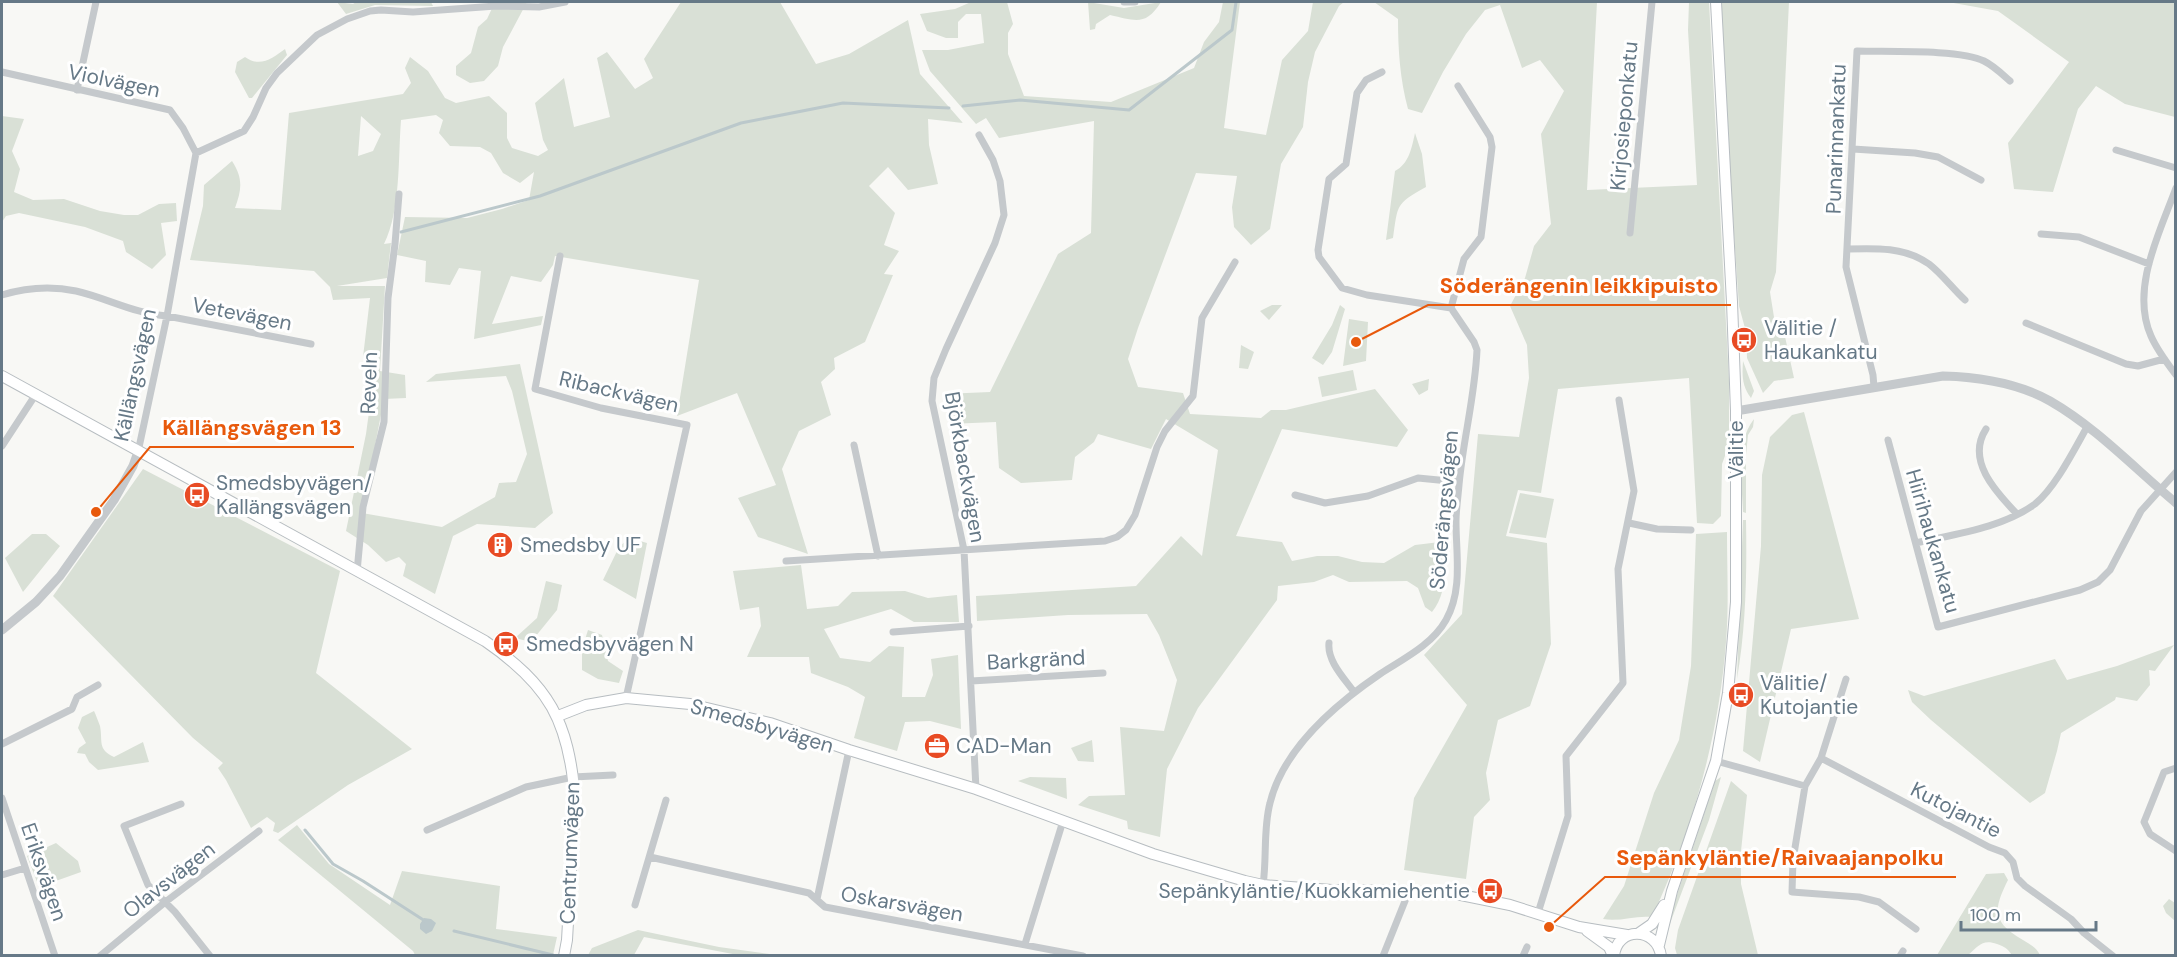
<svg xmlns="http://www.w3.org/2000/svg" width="2177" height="957" font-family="'DM Sans',sans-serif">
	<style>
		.green { fill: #d9e0d6; fill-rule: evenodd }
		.water { fill: #bbc8cb }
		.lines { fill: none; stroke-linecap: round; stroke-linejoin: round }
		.stream { stroke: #bbc8cb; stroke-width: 3 }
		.secondary-casing { stroke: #b7bdc1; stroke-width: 12 }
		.minor { stroke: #c5c9cc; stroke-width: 7 }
		.tertiary { stroke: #c5c9cc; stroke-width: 9 }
		.secondary { stroke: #fff; stroke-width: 10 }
		.labels { text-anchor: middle; stroke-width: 6; stroke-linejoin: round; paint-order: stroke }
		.street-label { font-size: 21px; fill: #667987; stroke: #fff }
		.poi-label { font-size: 21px; fill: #667987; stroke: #fff; text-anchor: start }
		.leader { fill: none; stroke: #e8590c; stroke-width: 2 }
		.callout-dot { fill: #e8590c; stroke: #fff; stroke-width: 2 }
		.callout-label { font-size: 22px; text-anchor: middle; font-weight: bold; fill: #e8590c; stroke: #fff; stroke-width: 6; stroke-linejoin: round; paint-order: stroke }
	</style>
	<rect width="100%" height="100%" fill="#f8f8f5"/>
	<!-- green -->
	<path class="green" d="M337 2 353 4 356 2H431L433 6 375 5 346 14Z
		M495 2H527L503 47 498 66 484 81 470 83 456 75V66L471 53 478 27 487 19Z
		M681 2H780L816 64 849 54 908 20 920 74 963 123 928 119 929 145 938 184 908 190 888 167 869 186 895 213 884 245 899 251 884 274 893 275 865 342 834 358 835 369 821 382 831 415 799 431 782 469 808 554 758 537 738 498 776 485 737 393 677 416 699 280 555 256 553 265 541 282 511 276 492 324 543 316 541 325 474 339 481 271 459 268 450 285 425 282 426 261 397 255 405 217 467 218 502 209 529 200 534 172 520 183 503 173 491 153 480 147 450 146 439 133 443 120 436 115 401 120C398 158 401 210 384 244L391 243 387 278 337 286H385L380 371 405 375 406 398 384 399 362 513 442 527 495 497 499 483 516 482 527 454 512 391 506 376 426 382 436 374 520 364 553 513 535 528 477 524 453 536 435 594 403 576 406 564 399 557 386 562 368 545 346 531 366 434 374 375 363 357 370 298 333 300 330 287 314 271 190 260 203 206 204 185 232 161C243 178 242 189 235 208L281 210 289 113 403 94 411 83 405 68 410 57 428 71 445 98 456 103 489 96 507 113V138L512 148 538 156 548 150 543 140 535 103 564 78 574 127 610 117 597 58 607 52 635 89 653 78 644 59ZM361 116 381 134 373 151 358 156Z
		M971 2H1007L1013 24 1008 33V54L1024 96 1111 102 1194 68 1204 42 1219 22 1223 2H1240L1224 128 1266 135 1282 60 1308 31 1313 2H1344L1339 6 1315 52 1308 82 1303 127 1281 164 1270 229 1251 245 1234 227 1232 207 1237 176 1196 173 1138 328 1128 359 1138 387 1183 393 1190 414 1261 418 1271 410H1286L1375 389 1408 430 1397 447 1282 429 1236 536 1282 542 1292 561 1317 556H1338L1362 562 1384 563 1415 545 1440 542 1443 543C1445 567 1448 592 1432 612L1425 607 1418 588 1407 581 1349 582 1333 575 1314 582 1278 586 1277 600 1198 708 1167 769 1160 837 1128 829 1127 821 1078 805 1089 796 1125 795 1120 727 1164 731 1177 680 1159 635 1147 614 1068 615 977 621 976 596 1136 586 1181 536 1202 556 1218 450 1166 419 1151 449 1098 434 1094 442 1075 457 1072 480 1021 483 999 468 996 422 949 424 943 394 990 392 1058 254 1091 233 1094 121 999 138 986 118 976 124 930 71 922 50H948L984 43 981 14H966L958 22V38H946L927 31 920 14 955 9Z
		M1088 2 1124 8 1161 2C1146 26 1136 21 1110 15L1096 24 1095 29 1090 30Z
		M1374 2H1597L1587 190 1697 185 1688 30 1689 2H1709L1729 380V445L1722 464 1721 516 1713 524 1697 523 1689 378 1558 389 1541 493 1518 490 1506 536 1547 543 1551 644 1530 706 1498 720 1486 773 1490 800 1474 817 1466 879 1404 870 1414 798 1467 705 1424 655 1462 614 1478 434 1519 437 1529 378 1527 345 1510 306 1525 278 1534 246 1551 224 1541 134 1564 91 1540 60 1522 68 1500 5 1485 10 1466 34 1443 72 1422 113 1408 109C1400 79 1398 50 1398 19Z
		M1722 2H1789L1776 272 1770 292 1777 336 1784 332 1794 378 1774 381 1763 393 1747 358 1746 332 1739 306 1722 60Z
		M1948 2H2175V117L2125 104 2096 86 2078 109 2053 192 2014 189 2008 143 2069 62 1998 11Z
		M285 49 287 55 252 98H249L235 72 237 62 245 57C260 68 273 58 285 49Z
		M2 116 24 119 12 151 20 169 14 192 33 200 64 199 100 211 124 215H138L159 204 176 203 177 221 161 223 166 255 152 269 126 252 123 241 85 227 19 213 6 216 2 222Z
		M1415 133 1422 154 1426 187C1395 204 1398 205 1393 238L1386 240 1395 171C1409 164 1412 147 1415 133Z
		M1272 305H1282L1269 320 1260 311Z
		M1340 305 1345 309 1332 352 1323 365 1312 358 1332 325Z
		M1349 319 1368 322 1366 361 1343 366Z
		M1241 345 1254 352 1248 369 1239 368Z
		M1743 361 1754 391 1751 398C1742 386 1742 376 1743 361Z
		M1353 370 1357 390 1322 397 1318 377Z
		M1429 379 1428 390 1419 395 1412 384Z
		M1804 412 1859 619 1791 629 1760 762 1743 751 1761 546 1762 475 1770 437 1792 415Z
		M1754 419 1753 427 1748 435 1746 455V513L1743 512C1742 483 1735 443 1754 419Z
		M143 469 340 571 316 673 412 749 348 785 278 833 273 831 275 823 267 817 251 828 226 780 218 768 223 763 193 738 53 596Z
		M1520 493 1554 499 1546 538 1509 533Z
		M1743 520H1746C1747 573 1746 627 1737 679Z
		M1727 532C1727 569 1729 606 1726 642 1719 736 1692 832 1652 917 1636 915 1620 922 1603 919L1624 886 1654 793 1679 740 1691 666 1696 534Z
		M32 534H46L60 546 23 592 5 558Z
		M629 538 647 543 636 599 603 580 619 547Z
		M801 565 807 609 838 606 852 592 905 591 928 598 957 595 959 622H914L891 609 824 629 840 658 870 662 889 646 904 647 902 697H925L933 675 931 659 958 655 961 729 930 721 905 722 897 751 854 738 865 697 848 687 811 673 809 657H747L761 626 759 607 740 610 733 571Z
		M546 581 562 585 557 610 531 642 515 638 537 618Z
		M588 630 602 635 608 661 623 671 619 683 598 679 582 670V649Z
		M2174 645 2155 671 2149 670 2150 685 2137 701 2116 697 2115 700 2061 733 2057 751 2045 793 2030 803 1931 720 1912 702 1908 690 1924 696 2055 659 2067 680 2117 666Z
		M94 711C96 715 98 721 100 726 103 741 97 749 114 757L143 742 149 762 98 770 89 762 85 754 77 753 79 748 86 743 78 728 82 717Z
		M1092 740 1094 762 1078 761 1071 748Z
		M1030 777 1066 778 1067 799 1018 781Z
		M1721 777 1709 820 1669 926 1667 925 1715 781Z
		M1731 781 1747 795 1741 851V884L1758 955H1677L1675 948 1678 930Z
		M297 825 329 864 390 905 402 871 500 886 496 929 557 937 553 955H415L413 951 278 840Z
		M56 843 78 861 81 872 39 887 27 856Z
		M2004 873 2008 880C1993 910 1992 922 2023 940 2031 945 2036 947 2040 955H2012C2007 948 2005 947 1997 944 1982 939 1979 946 1968 955H1937L1986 874Z
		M2169 899 2175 903V921L2166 913 2163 906Z
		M638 930 719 947 777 955H738L644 937 634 955H588L592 948Z"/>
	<!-- water -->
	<path class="water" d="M424 918 431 919 436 923 432 931 426 934 420 929V924Z"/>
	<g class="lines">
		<!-- stream -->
		<path class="stream" d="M963 106 1020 100 1129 110 1232 30 1236 2
			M401 232 540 196 741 123 843 103 949 108
			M305 830 333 864 363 881 425 921
			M454 931 553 955"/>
		<!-- secondary casing -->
		<g class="secondary-casing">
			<path id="secondary" d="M2 376 485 641C549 685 569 721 575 799L567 940 564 956
				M558 716 586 705 626 698 690 704 770 723 849 750 976 789 1153 854 1245 881 1263 885 1332 890 1409 891 1461 895 1510 905 1579 927 1627 935
				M1587 931 1609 947 1613 956
				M1639 933 1652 924 1664 905
				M1659 945 1672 891 1716 761 1728 693 1736 602V411L1732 302 1716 2
				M1614 956C1617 926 1657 927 1661 956"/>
		</g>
		<!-- minor -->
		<path class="minor" d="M1124 2H1135
			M2 72 170 110 183 128 196 153
			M1382 72 1366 80 1357 93 1346 164 1329 179 1318 250 1319 257 1342 288 1367 295 1451 308
			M77 90 96 2
			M1853 149 1915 153 1938 157 1981 180
			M2116 150 2176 168
			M196 153 244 131 253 117 266 88 277 73 317 35 347 19 370 11 381 10 413 12 496 6 539 7 565 2
			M2176 188C2160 232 2130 289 2151 336 2157 350 2167 363 2176 375
			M1630 233 1652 2
			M2041 234 2079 237 2149 264
			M1848 249C1876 248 1905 247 1929 264 1942 274 1953 289 1965 300
			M560 256 535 389 601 408 687 425 626 698
			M2 295C25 288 52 286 76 291 107 298 135 314 167 316L311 344
			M2026 323 2126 364 2138 366 2164 359
			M1874 387 1873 375 1846 267 1857 51C1886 52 1960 49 1984 61 1994 66 2002 74 2010 81
			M1986 429C1966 460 1995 491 2016 513
			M1888 440 1938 627 2080 590 2098 582 2110 570 2141 511 2176 472
			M854 445 878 556
			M2 446 36 394
			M138 452 167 316 196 153
			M1295 495 1325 503 1368 496 1418 478 1459 482
			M1629 523 1657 529 1691 530
			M1916 543C1955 534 2002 528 2035 504 2055 488 2074 450 2087 427
			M786 561 1105 541 1117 537 1126 530 1135 515 1157 447 1165 431 1193 396 1202 318 1235 262
			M357 572 363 507 384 422 388 298 395 244 399 194
			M893 632 969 626
			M1329 643C1327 661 1344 678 1354 692
			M1846 679 1821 758 1805 786 1793 860 1792 892 1859 897 1879 902 1916 929
			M971 681 1103 673
			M2 744 72 709 77 697 98 685
			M1821 758 1989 847 2005 853 2013 862 2017 878 2025 886 2071 919 2084 933 2113 956
			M1716 761 1805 786
			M2176 768 2164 772 2144 822 2150 834 2176 851
			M976 789 964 550 932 401 934 378 946 349 995 243 1004 215 1000 181 993 160 979 135
			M2 798 55 956
			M181 804 124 826 148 885 175 912 210 956
			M427 830 526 787 573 777 613 775
			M650 857 809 893 825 907 1083 956
			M2 875 25 868
			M1263 885C1267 858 1263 829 1270 803 1283 749 1336 704 1380 674 1403 659 1432 645 1446 620 1463 590 1456 554 1456 522 1456 510 1458 497 1459 485 1463 440 1475 396 1477 350L1474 342 1451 308 1464 259 1481 237 1492 147 1490 137 1458 86
			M817 899 849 750
			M635 905 666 800
			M1538 913 1568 816 1566 756 1623 683 1618 569 1634 491 1619 400
			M1025 944 1063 821
			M100 956 164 903 259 831
			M1383 956 1409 891
			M1523 956 1527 947
			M1900 956 1903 951"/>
		<!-- tertiary -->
		<path class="tertiary" d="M1736 411 1943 376C1980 377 2018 383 2050 401 2097 428 2135 469 2176 503
			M2 630 36 602 60 576 114 500 133 466 138 452"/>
		<!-- secondary -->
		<use href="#secondary" class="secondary"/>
	</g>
	<!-- icons -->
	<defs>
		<g id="bus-disc" transform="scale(1.35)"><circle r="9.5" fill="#e84b24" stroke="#fff"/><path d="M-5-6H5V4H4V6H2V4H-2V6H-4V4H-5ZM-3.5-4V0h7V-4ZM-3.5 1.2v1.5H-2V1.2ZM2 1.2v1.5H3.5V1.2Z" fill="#fff"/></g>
		<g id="building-disc" transform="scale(1.35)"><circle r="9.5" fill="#e84b24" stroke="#fff"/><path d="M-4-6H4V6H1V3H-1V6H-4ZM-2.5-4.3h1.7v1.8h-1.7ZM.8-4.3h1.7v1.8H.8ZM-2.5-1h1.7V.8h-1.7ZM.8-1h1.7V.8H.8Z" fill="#fff"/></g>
		<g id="office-disc" transform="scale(1.35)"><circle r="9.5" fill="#e84b24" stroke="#fff"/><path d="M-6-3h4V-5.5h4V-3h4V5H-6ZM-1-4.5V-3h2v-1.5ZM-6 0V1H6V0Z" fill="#fff"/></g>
	</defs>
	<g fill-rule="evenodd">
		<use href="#bus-disc" x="1744" y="340"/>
		<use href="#bus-disc" x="197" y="495"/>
		<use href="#building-disc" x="500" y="545"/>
		<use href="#bus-disc" x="506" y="644"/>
		<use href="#bus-disc" x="1741" y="695"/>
		<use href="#office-disc" x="937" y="746"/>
		<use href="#bus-disc" x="1490" y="891"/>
	</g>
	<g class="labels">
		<!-- street labels -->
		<g class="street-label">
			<text transform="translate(114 81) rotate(12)" y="7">Violvägen</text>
			<text transform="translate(1624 116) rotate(-85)" y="7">Kirjosieponkatu</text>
			<text transform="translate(1836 139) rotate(-88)" y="7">Punarinnankatu</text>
			<text transform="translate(242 314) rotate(11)" y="7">Vetevägen</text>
			<text transform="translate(135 375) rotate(-78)" y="7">Källängsvägen</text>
			<text transform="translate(369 383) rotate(-88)" y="7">Reveln</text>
			<text transform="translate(619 392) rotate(13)" y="7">Ribackvägen</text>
			<text transform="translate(1736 450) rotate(-90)" y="7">Välitie</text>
			<text transform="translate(965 467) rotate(80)" y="7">Björkbackvägen</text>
			<text transform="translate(1444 510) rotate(-85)" y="7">Söderängsvägen</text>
			<text transform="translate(1933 541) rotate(74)" y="7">Hiirihaukankatu</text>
			<text transform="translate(1036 660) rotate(-3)" y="7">Barkgränd</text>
			<text transform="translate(762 726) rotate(16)" y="7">Smedsbyvägen</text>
			<text transform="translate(1956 810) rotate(27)" y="7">Kutojantie</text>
			<text transform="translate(570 853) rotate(-88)" y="7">Centrumvägen</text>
			<text transform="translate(44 872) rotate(71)" y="7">Eriksvägen</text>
			<text transform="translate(169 880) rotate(-38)" y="7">Olavsvägen</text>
			<text transform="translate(902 904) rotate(10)" y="7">Oskarsvägen</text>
		</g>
		<!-- poi labels -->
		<g class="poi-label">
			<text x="1764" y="335">Välitie /<tspan x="1764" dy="24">Haukankatu</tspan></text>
			<text x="216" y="490">Smedsbyvägen/<tspan x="216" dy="24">Kallängsvägen</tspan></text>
			<text x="520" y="552">Smedsby UF</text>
			<text x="526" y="651">Smedsbyvägen N</text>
			<text x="1760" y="690">Välitie/<tspan x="1760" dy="24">Kutojantie</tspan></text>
			<text x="956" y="753">CAD-Man</text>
			<text x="1470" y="898" text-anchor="end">Sepänkyläntie/Kuokkamiehentie</text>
		</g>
	</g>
	<!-- callouts -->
	<path class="leader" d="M1356 342L1428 305H1731M96 512L150 447H354M1549 927L1605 877H1956"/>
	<g class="callout-dot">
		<circle cx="1356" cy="342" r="6"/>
		<circle cx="96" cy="512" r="6"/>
		<circle cx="1549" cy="927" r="6"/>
	</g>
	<g class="callout-label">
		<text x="1579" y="293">Söderängenin leikkipuisto</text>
		<text x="252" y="435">Källängsvägen 13</text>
		<text x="1780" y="865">Sepänkyläntie/Raivaajanpolku</text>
	</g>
	<!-- border -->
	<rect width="2177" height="957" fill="none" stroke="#667987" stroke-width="6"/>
	<!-- scale -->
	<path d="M1961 921v9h135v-9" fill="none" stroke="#667987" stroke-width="3"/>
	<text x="1970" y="921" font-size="18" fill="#667987" stroke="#ffffff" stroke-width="4.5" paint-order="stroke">100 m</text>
</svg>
